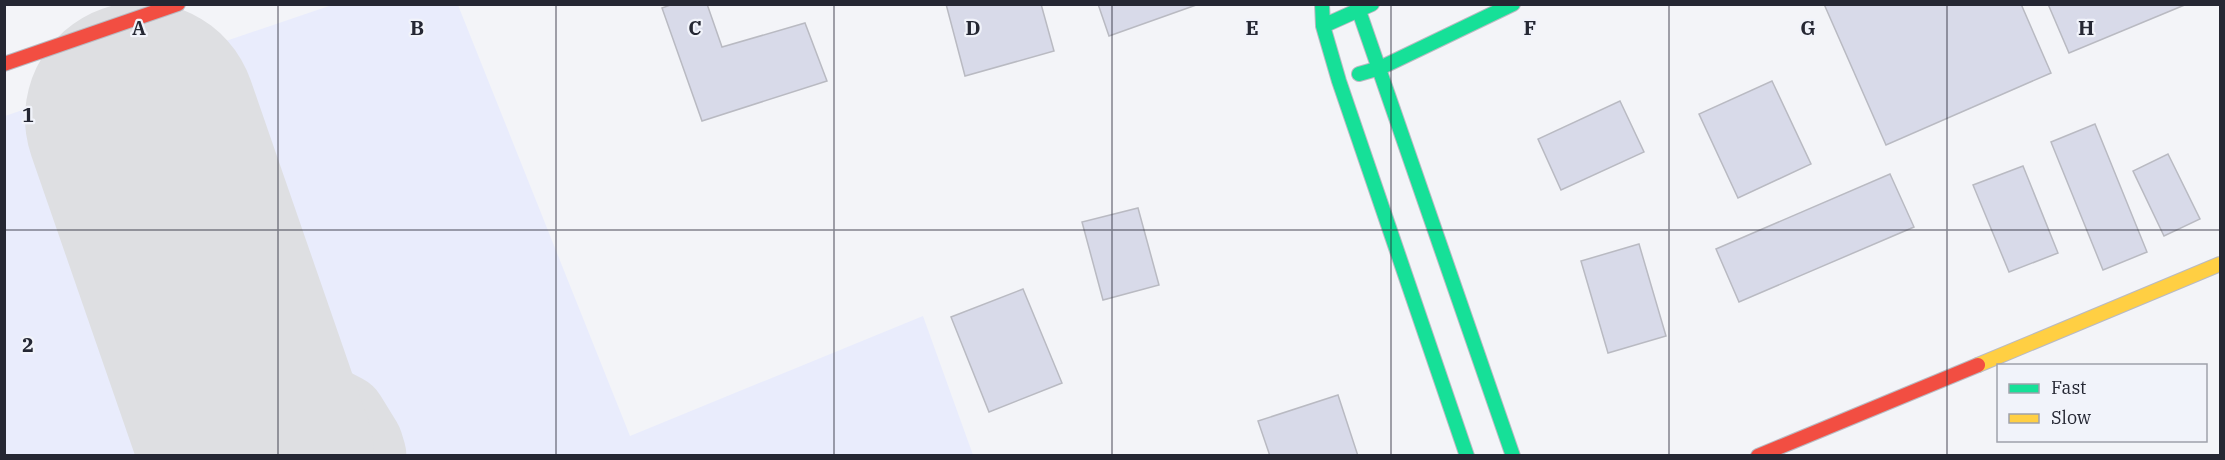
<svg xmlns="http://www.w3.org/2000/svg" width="2225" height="460" font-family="'IBM Plex Serif',serif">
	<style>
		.built { fill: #e9ecfc }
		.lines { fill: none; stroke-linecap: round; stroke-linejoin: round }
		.taxiway { stroke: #dedfe2; stroke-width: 93 }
		.runway { stroke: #dedfe2; stroke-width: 232 }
		.building { fill: #d8dae9; stroke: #b9bac2; stroke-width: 1.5 }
		.fast-casing { stroke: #b9bac2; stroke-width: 16 }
		.slow-casing { stroke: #b9bac2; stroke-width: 16 }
		.jam-casing { stroke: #b9bac2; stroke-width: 16 }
		.fast { stroke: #16e098; stroke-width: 14 }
		.slow { stroke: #ffcf43; stroke-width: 14 }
		.jam { stroke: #f24e42; stroke-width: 14 }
		.grid { fill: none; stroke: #252733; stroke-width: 1.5; stroke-opacity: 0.55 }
		.grid-label { font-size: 20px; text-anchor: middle; font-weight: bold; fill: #252733; stroke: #f1f3fa; stroke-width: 4.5; stroke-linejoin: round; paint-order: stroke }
	</style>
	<rect width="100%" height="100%" fill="#f3f4f8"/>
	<!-- built -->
	<path class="built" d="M332 5H458L630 436 923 316 973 455H5V116Z"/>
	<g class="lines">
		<!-- taxiway -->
		<path class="taxiway" d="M257 453 260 438 267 423 293 409 316 407 341 420 357 446 360 456"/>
		<!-- runway -->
		<path class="runway" d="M141 118 258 456"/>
	</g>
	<!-- building -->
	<path class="building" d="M673 4H707L722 47 805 23 827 81 702 121 662 8Z
		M946 4H1041L1054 51 965 76Z
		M1098 4H1199L1109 36Z
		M1824 4H2021L2051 73 1886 145Z
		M2048 4H2187L2069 53Z
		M1772 81 1811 164 1738 198 1699 114Z
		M1620 101 1644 152 1561 190 1538 139Z
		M2095 124 2147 252 2103 270 2051 142Z
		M2168 154 2200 219 2164 236 2133 171Z
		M2023 166 2058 253 2009 272 1973 185Z
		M1890 174 1914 227 1739 302 1716 249Z
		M1138 208 1159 285 1103 300 1082 222Z
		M1639 244 1666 336 1608 353 1581 261Z
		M1023 289 1062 383 989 412 951 317Z
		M1338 395 1358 456H1270L1258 421Z"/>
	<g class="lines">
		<!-- fast casing -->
		<g class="fast-casing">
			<path id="fast" d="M1322 4 1323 26
				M1372 4 1323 26 1339 81 1467 456
				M1359 11 1513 456
				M1359 74 1380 68 1513 4"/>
		</g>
		<!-- slow casing -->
		<g class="slow-casing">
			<path id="slow" d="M1978 365 2220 264"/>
		</g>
		<!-- jam casing -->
		<g class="jam-casing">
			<path id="jam" d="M4 64 178 4
				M1758 456 1978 365"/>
		</g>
		<!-- fast -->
		<use href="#fast" class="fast"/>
		<!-- slow -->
		<use href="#slow" class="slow"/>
		<!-- jam -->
		<use href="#jam" class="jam"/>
	</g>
	<!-- grid -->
	<path class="grid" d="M278 4V456M556 4V456M834 4V456M1112 4V456M1391 4V456M1669 4V456M1947 4V456M4 230H2220"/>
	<g class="grid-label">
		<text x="139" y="35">A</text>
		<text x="417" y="35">B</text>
		<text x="695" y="35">C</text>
		<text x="973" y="35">D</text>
		<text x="1252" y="35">E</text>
		<text x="1530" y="35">F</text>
		<text x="1808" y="35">G</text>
		<text x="2086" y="35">H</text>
		<text x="28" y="122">1</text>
		<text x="28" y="352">2</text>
	</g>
	<!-- border -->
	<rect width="2225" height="460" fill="none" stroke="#252733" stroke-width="12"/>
	<!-- legend -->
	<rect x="1997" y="364" width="210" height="78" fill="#f1f3fa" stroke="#9fa1aa" stroke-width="1.5"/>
	<rect x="2009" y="384" width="30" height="9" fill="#16e098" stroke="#9fa1aa" stroke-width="1.5"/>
	<text x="2051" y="394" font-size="18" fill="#252733">Fast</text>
	<rect x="2009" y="414" width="30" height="9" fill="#ffcf43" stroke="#9fa1aa" stroke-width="1.5"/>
	<text x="2051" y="424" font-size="18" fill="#252733">Slow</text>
</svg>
